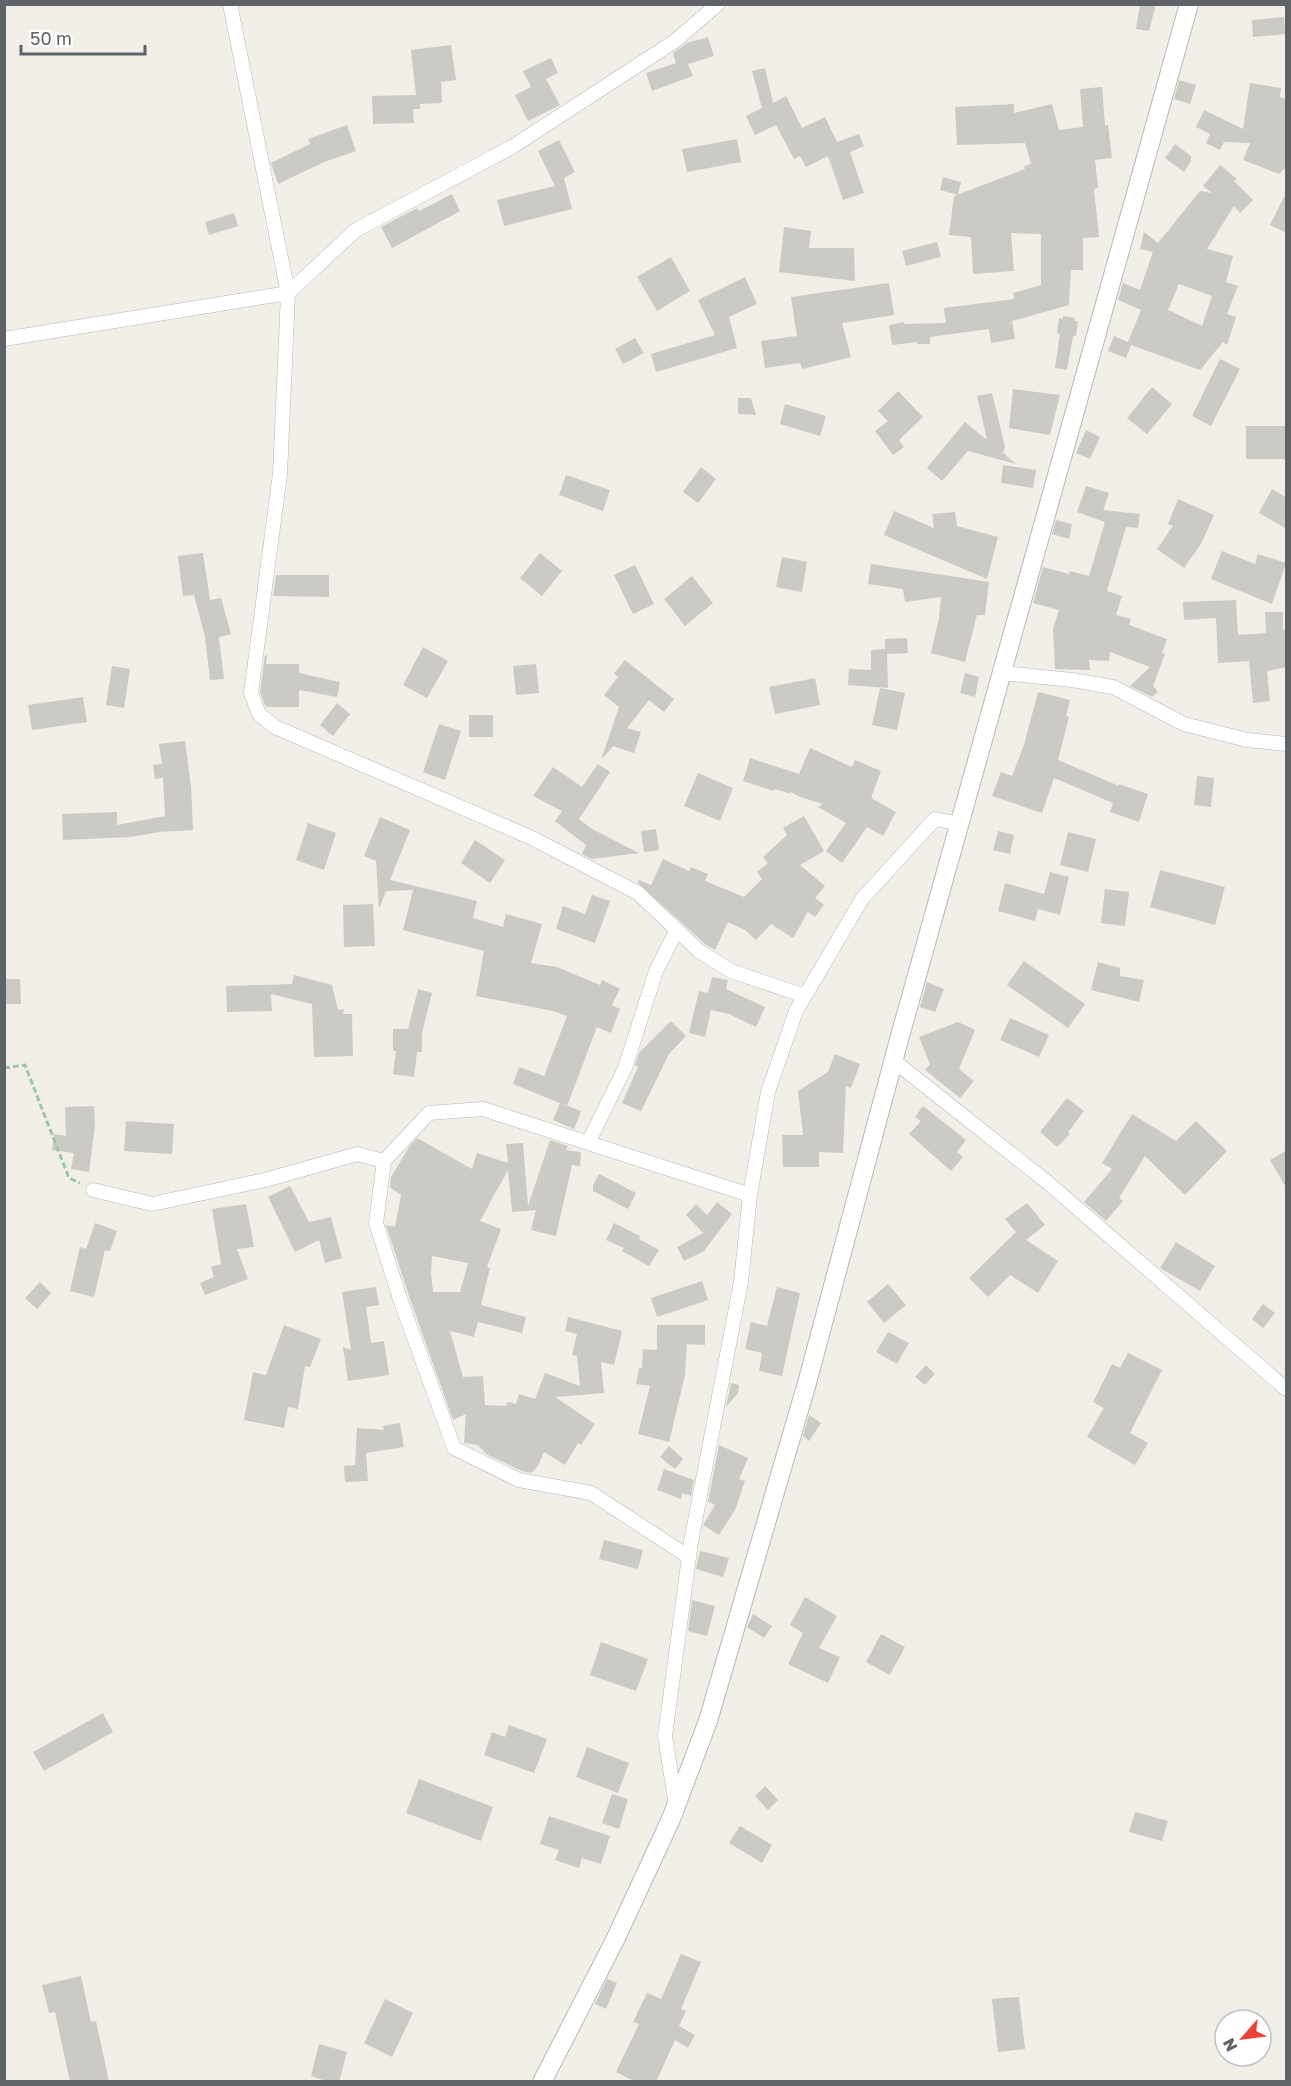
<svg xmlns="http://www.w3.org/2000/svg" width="1291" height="2086" font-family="'Golos Text',sans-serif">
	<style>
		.building { fill: #cccac5; fill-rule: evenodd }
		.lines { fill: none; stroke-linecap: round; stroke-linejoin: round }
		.minor-casing { stroke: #b5b8bc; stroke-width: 15 }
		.tertiary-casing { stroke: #b5b8bc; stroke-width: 20 }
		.path { stroke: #9cc7a9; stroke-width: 3; stroke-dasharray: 6 3; stroke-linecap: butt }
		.minor { stroke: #fff; stroke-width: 14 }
		.tertiary { stroke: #fff; stroke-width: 18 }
	</style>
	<rect width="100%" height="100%" fill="#f1efe8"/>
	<!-- building -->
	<path class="building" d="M1140 4H1156L1149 31 1136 29Z
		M1284 17 1285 34 1253 37 1252 20Z
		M708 37 714 56 688 64 693 76 652 91 646 73 676 63 673 53 687 43Z
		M451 45 456 80 441 82 442 103 420 104V109H413L414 123 373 124 372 96 416 95 411 50Z
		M551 58 558 73 546 79 560 105 528 121 515 95 531 87 523 71Z
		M765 68 773 103 786 96 802 128 825 117 837 142 859 134 864 146 850 152 864 193 843 200 828 156 806 167 800 156 794 159 776 125 755 135 746 116 762 108 752 71Z
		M1179 80 1196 85 1190 104 1174 99Z
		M1250 83 1281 88 1280 97 1287 99V166L1279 174 1243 160 1250 143 1224 142 1220 150 1206 143 1210 134 1196 127 1204 110 1243 129Z
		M1102 87 1105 125H1108L1112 158 1095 160 1098 188 1094 189 1099 237 1083 238V270H1071L1069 305 1012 321 1015 339 991 343 989 329 930 337V344H917V342L892 345 889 325 904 322V324L946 323 944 308 1014 299 1013 293 1041 285V234L1011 233 1014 271 973 274 971 237 949 235 954 196 1025 169 1024 166 1031 164 1025 143 957 145 955 107 1014 104V113L1052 104 1059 130 1083 127 1080 89Z
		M347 125 356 151 324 162 278 184 271 163 310 144 308 139Z
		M737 139 741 162 687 172 682 149Z
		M559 140 575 172 564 178 572 209 504 226 497 200 555 186 538 151Z
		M1175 144 1191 156V161L1184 172 1165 158Z
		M1220 165 1237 179 1234 181 1253 200 1240 213 1234 206 1207 249 1233 256 1226 282 1238 286 1227 314 1236 317 1227 345 1223 342 1200 370 1131 345 1126 358 1108 351 1114 336 1128 342 1141 310 1118 300 1123 283 1140 290 1153 252 1140 249 1144 232 1158 243 1200 191 1212 193 1203 186ZM1179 284 1212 296 1202 326 1168 310Z
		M943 177 961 182 958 195 940 190Z
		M1287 191V233L1270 225Z
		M452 194 460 211 392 248 381 227 417 208 419 211Z
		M234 213 238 226 209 235 205 222Z
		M784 227 811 231 809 248H854L855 281 779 272Z
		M937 242 941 257 906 266 902 251Z
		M671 257 690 291 657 311 637 277Z
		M745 277 757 304 729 317 737 348 656 372 651 354 715 335 698 300Z
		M889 283 894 315 842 323 851 357 802 369 800 363 765 368 761 341 797 336 791 297Z
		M1063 316 1075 318V321H1078L1076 336H1073L1067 370 1055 368 1060 334 1057 333 1059 318 1063 319Z
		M635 338 644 353 623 364 615 349Z
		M1220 359 1240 369 1211 426 1192 416Z
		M1152 387 1172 404 1147 434 1127 418Z
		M1013 389 1060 395 1050 435 1009 428Z
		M898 391 923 417 899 440 904 447 893 455 875 431 888 421 878 411Z
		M992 393 1005 447 1003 453 1016 464 968 451 942 481 927 468 965 422 987 440 977 396Z
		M738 398H751L756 415 738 414Z
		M785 404 826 416 820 436 780 424Z
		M1246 426H1287V459H1246Z
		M1086 430 1100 437 1090 459 1076 453Z
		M1003 465 1036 470 1033 488 1001 483Z
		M701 467 716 479 698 503 683 492Z
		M566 475 610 490 603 511 559 495Z
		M1086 486 1109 493 1103 510 1140 514 1138 528 1126 527 1107 591 1122 596 1116 615 1131 619 1129 625 1167 639 1162 653 1165 654 1153 686 1158 692 1152 697 1130 686 1150 667 1110 652 1109 661 1089 660 1090 670 1055 669 1053 629 1059 610 1033 603 1043 567 1069 574 1070 571 1089 576 1105 522 1077 512Z
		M1272 489 1287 498V529L1259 513Z
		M1178 499 1214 515 1201 544 1184 568 1157 549 1173 526 1168 524Z
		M894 511 934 528 932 514 955 512 957 526 998 537 987 579 884 535Z
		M1056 520 1072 524 1069 539 1052 534Z
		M1222 551 1255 564 1258 554 1286 563 1272 604 1211 579Z
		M203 553 210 600 221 598 231 634 219 637 224 679 210 680 205 637 194 595 183 596 178 556Z
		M540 553 562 571 542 596 520 578Z
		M782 557 807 562 802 592 776 587Z
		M871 564 989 582 985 615H977L965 662 931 653 939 618 941 597 905 602 903 589 868 584Z
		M635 565 654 604 633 614 614 575Z
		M276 575H329V597L273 596Z
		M692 576 713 603 685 626 664 599Z
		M1236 600 1238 635 1266 633 1265 612H1283V630L1287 629V667L1267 671 1270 701 1253 703 1249 661 1218 663 1216 618 1184 620 1183 602Z
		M907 638 908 653 887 654 888 688 848 685 849 669 871 670V650L885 649V639Z
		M423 647 448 661 427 698 403 685Z
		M265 655 267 656 266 664H299V673L340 682 337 697 299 690V707H266L260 692Z
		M625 660 674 699 664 712 649 700 627 728 641 732 634 753 613 746 603 758 602 757 619 707 604 695 618 677 614 673Z
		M536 664 539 693 516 695 513 666Z
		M112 666 130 669 124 708 106 705Z
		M965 673 979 677 975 697 960 693Z
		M815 678 820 705 775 714 769 687Z
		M880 688 905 693 897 730 872 725Z
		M1038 692 1070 700 1066 716 1069 717 1058 760 1119 786V784L1148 794 1139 822 1110 812 1113 803 1054 778 1042 813 992 796 1001 772 1012 776 1024 745Z
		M83 697 87 722 32 730 28 705Z
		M337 703 350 714 333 736 320 725Z
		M469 715H493V737H469Z
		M439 724 461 731 445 780 423 772Z
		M185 741 191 787 193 830 159 832 131 837 63 840 62 814 117 812V825L165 816 163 778 155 779 153 765 162 764 159 744Z
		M810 748 852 767 855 760 881 771 871 798 896 812 883 836 867 827 842 863 826 851 846 823 818 807 823 804 800 797 789 791 791 794 775 789 774 791 743 781 750 758 799 774Z
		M598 764 610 772 579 819 592 829 639 853 592 859 582 854 586 845 555 821 562 811 533 796 553 767 582 787Z
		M698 773 733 788 720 821 684 806Z
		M1197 776 1214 778 1211 807 1194 805Z
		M804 816 824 851 800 865 825 886 815 898 824 905 815 917 808 912 793 938 771 924 756 940 745 930 728 922 715 950 705 944 638 883 639 880 651 885 663 859 689 871 691 867 708 874 705 881 744 897 762 879 757 872 768 863 763 857 787 835 783 828Z
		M380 817 410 830 390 880 477 901 473 918 503 927 506 914 542 924 531 963 557 967 600 985 602 980 620 989 612 1005 620 1009 611 1033 597 1027 567 1106 513 1084 519 1067 544 1076 567 1016 553 1011 476 996 484 951 403 930 413 890 386 891 379 909 376 861 364 856Z
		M308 823 336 833 324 870 296 860Z
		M656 829 659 850 644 852 641 831Z
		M998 831 1014 835 1010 854 993 850Z
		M1068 832 1096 839 1088 872 1060 865Z
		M475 840 505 860 490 883 461 863Z
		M1160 870 1225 887 1215 925 1150 907Z
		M1050 872 1069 877 1060 915 1038 909 1035 921 998 911 1005 883 1044 894Z
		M1105 889 1129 892 1125 926 1101 923Z
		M592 895 610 901 595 943 556 929 563 906 585 914Z
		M373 904 375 946 344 947 343 905Z
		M1024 961 1085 1004 1068 1028 1007 985Z
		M1098 962 1120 968V976L1144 980 1139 1002 1091 990Z
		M294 975 332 985 338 1010 344 1009 343 1014H352L353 1056 314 1057 312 1004 271 994 272 1011 227 1012 226 986 292 984Z
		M712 977 728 980 726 989 765 1007 756 1027 729 1014 711 1010 705 1037 689 1033 699 991 708 993Z
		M4 979H20L21 1004H4Z
		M927 982 944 989 935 1012 920 1007Z
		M418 989 432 993 422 1033V1052H417L414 1077 393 1074 396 1051H393V1029H408Z
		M1010 1018 1049 1035 1039 1057 1000 1040Z
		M671 1021 686 1036 669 1054 641 1111 622 1103 638 1067 635 1065 639 1053Z
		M958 1022 975 1030 959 1069 974 1081 960 1098 925 1070 930 1064 919 1037Z
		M835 1054 860 1064 851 1088 846 1086 843 1153 819 1152V1167H783L782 1135H803L798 1091 828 1072Z
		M1067 1098 1084 1111 1068 1132 1070 1134 1057 1147 1040 1132Z
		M560 1103 581 1111 574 1129 553 1120Z
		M94 1106 95 1125 89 1172 71 1169 74 1153 52 1150 54 1134 66 1136 65 1107Z
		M923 1106 966 1140 957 1152 963 1157 951 1171 909 1134 921 1121 915 1117Z
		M1132 1114 1176 1141 1196 1121 1227 1151 1185 1195 1145 1156 1119 1198 1123 1201 1106 1221 1084 1202 1112 1169 1102 1163Z
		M126 1121 174 1124 172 1154 124 1151Z
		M417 1138 472 1169 477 1153 508 1163 506 1144 523 1143 528 1206 550 1140 568 1146 566 1150 581 1152 580 1166 572 1165 556 1236 531 1230 536 1210 512 1212 508 1170 480 1221 501 1229 487 1267 490 1268 481 1305 526 1317 522 1333 478 1322 474 1337 450 1331 463 1377 483 1376 485 1405 506 1406 508 1402 516 1404 519 1394 535 1399 545 1373 580 1386 577 1356 572 1355 577 1334 565 1331 568 1317 622 1331 614 1365 601 1362 604 1393 555 1397 595 1424 581 1445 578 1443 565 1465 544 1452 538 1466 531 1473 522 1471 486 1454 478 1445 464 1443 466 1414 453 1420 409 1296 386 1225 395 1227 401 1195 390 1187 391 1177 409 1147ZM432 1256 468 1263 460 1292H433L431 1273Z
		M1287 1150V1189L1270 1160Z
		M599 1174 636 1193 628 1209 593 1191V1185Z
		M290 1186 309 1222 331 1217 342 1258 325 1263 319 1240 295 1252 268 1197Z
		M717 1202 732 1214 704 1251 684 1261 677 1247 703 1233 686 1215 696 1204 707 1215Z
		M1027 1203 1045 1225 1026 1240 1058 1261 1038 1293 1010 1275 988 1297 969 1278 1016 1232 1005 1219Z
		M246 1204 254 1247 237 1249 248 1279 205 1295 200 1283 214 1277 211 1267 221 1264 212 1209Z
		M95 1223 117 1231 110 1251 105 1250 94 1297 70 1291 80 1247 86 1249Z
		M614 1223 640 1236 639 1239 659 1250 649 1266 622 1251 624 1248 606 1240Z
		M1176 1242 1215 1266 1200 1291 1160 1268Z
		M702 1281 708 1300 657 1317 651 1298Z
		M40 1282 51 1293 37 1309 25 1298Z
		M888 1284 906 1305 884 1323 867 1302Z
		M376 1287 379 1305 366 1307 371 1343 384 1341 389 1375 348 1381 343 1347 351 1350 342 1292Z
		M777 1287 800 1293 782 1376 759 1371 762 1353 745 1349 751 1322 767 1326Z
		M1263 1304 1275 1313 1263 1328 1252 1319Z
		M284 1325 321 1339 310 1367 305 1366 298 1409 288 1407 284 1428 244 1420 253 1372 266 1375Z
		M657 1325H705V1345L687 1344 685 1375 669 1442 638 1434 650 1386 636 1384 639 1368H642L643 1349 657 1350Z
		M888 1332 909 1343 897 1364 876 1352Z
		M1128 1353 1162 1370 1130 1433 1148 1443 1135 1465 1087 1437 1104 1408 1093 1402 1112 1364 1120 1368Z
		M926 1365 935 1374 925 1385 915 1377Z
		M731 1383 739 1385 738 1393 726 1407Z
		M809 1415 821 1423 809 1441 803 1436Z
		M400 1423 404 1447 366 1453 368 1481 345 1482 344 1466 355 1465 357 1428 384 1430 383 1426Z
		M719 1445 748 1458 739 1479 745 1481 735 1510 719 1535 703 1525 715 1505 708 1502Z
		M669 1446 683 1459 675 1469 660 1457Z
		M664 1469 694 1480 691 1496 682 1493 681 1499 657 1490Z
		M604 1540 643 1550 638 1569 599 1559Z
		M700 1551 729 1558 723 1577 696 1569Z
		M805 1597 837 1616 819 1648 840 1657 828 1683 788 1664 803 1633 790 1625Z
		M692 1600 715 1606 707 1636 688 1631Z
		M753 1614 772 1626 764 1638 747 1627Z
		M881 1634 905 1647 890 1675 866 1662Z
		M601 1642 648 1659 636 1691 590 1675Z
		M103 1713 113 1732 44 1771 33 1752Z
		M509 1725 547 1739 534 1773 484 1755 492 1732 505 1737Z
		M587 1747 629 1763 618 1793 576 1777Z
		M419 1779 493 1807 481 1841 406 1813Z
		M765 1786 778 1800 768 1810 755 1796Z
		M612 1794 628 1799 619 1829 602 1823Z
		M1135 1812 1168 1821 1162 1841 1129 1832Z
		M549 1816 610 1836 601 1864 582 1858 579 1868 555 1860 559 1850 540 1844Z
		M740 1826 772 1845 762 1863 729 1843Z
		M681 1954 701 1962 681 2009 686 2011 679 2026 695 2035 688 2048 675 2040 656 2082H636L616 2072 639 2024 633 2022 647 1993 661 1999Z
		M81 1976 91 2022 96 2021 109 2082H70L55 2012 49 2013 42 1985Z
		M607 1979 617 1983 606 2009 595 2004Z
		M1019 1997 1025 2049 998 2052 992 1999Z
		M385 1999 413 2013 392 2057 364 2043Z
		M319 2044 347 2052 339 2082H329L311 2076Z"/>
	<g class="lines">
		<!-- minor casing -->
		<g class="minor-casing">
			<path id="minor" d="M230 4 288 293 356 230 512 147 675 41 718 4
				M4 339 288 293 280 474 251 693 259 714 275 727 530 837 638 893 699 951 731 971 805 996
				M1002 673 1072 680 1113 687 1184 724 1247 740 1286 744
				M894 1061 1047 1182 1286 1389
				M588 1143 625 1068 656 971 677 930
				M384 1161 376 1223 400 1299 454 1448 519 1480 591 1493 689 1557
				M93 1190 152 1204 265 1180 357 1154 384 1161 429 1113 483 1109 750 1195 768 1092 796 1011 862 899 935 819 960 824
				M676 1806 665 1736 691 1542 741 1282 750 1195"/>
		</g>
		<!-- tertiary casing -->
		<g class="tertiary-casing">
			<path id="tertiary" d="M542 2082 615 1940 671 1819 708 1721 807 1383 900 1036 1189 4"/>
		</g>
		<!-- path -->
		<path class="path" d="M4 1068 25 1065 69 1178 80 1183"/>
		<!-- minor -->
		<use href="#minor" class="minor"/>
		<!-- tertiary -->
		<use href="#tertiary" class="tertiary"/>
	</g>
	<!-- border -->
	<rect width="1291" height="2086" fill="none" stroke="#5f6368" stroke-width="12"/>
	<!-- north arrow -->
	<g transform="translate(1243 2038) rotate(242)"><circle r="28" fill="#ffffff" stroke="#bfc1c3" stroke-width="1.5"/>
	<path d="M0-4.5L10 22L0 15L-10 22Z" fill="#ea4335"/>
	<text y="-9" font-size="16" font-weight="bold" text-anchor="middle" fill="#5f6368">N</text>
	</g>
	<!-- scale -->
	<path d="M21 45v9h124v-9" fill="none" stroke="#5f6368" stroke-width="3"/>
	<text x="30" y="45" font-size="18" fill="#5f6368" stroke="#ffffff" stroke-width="4.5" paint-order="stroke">50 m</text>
</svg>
